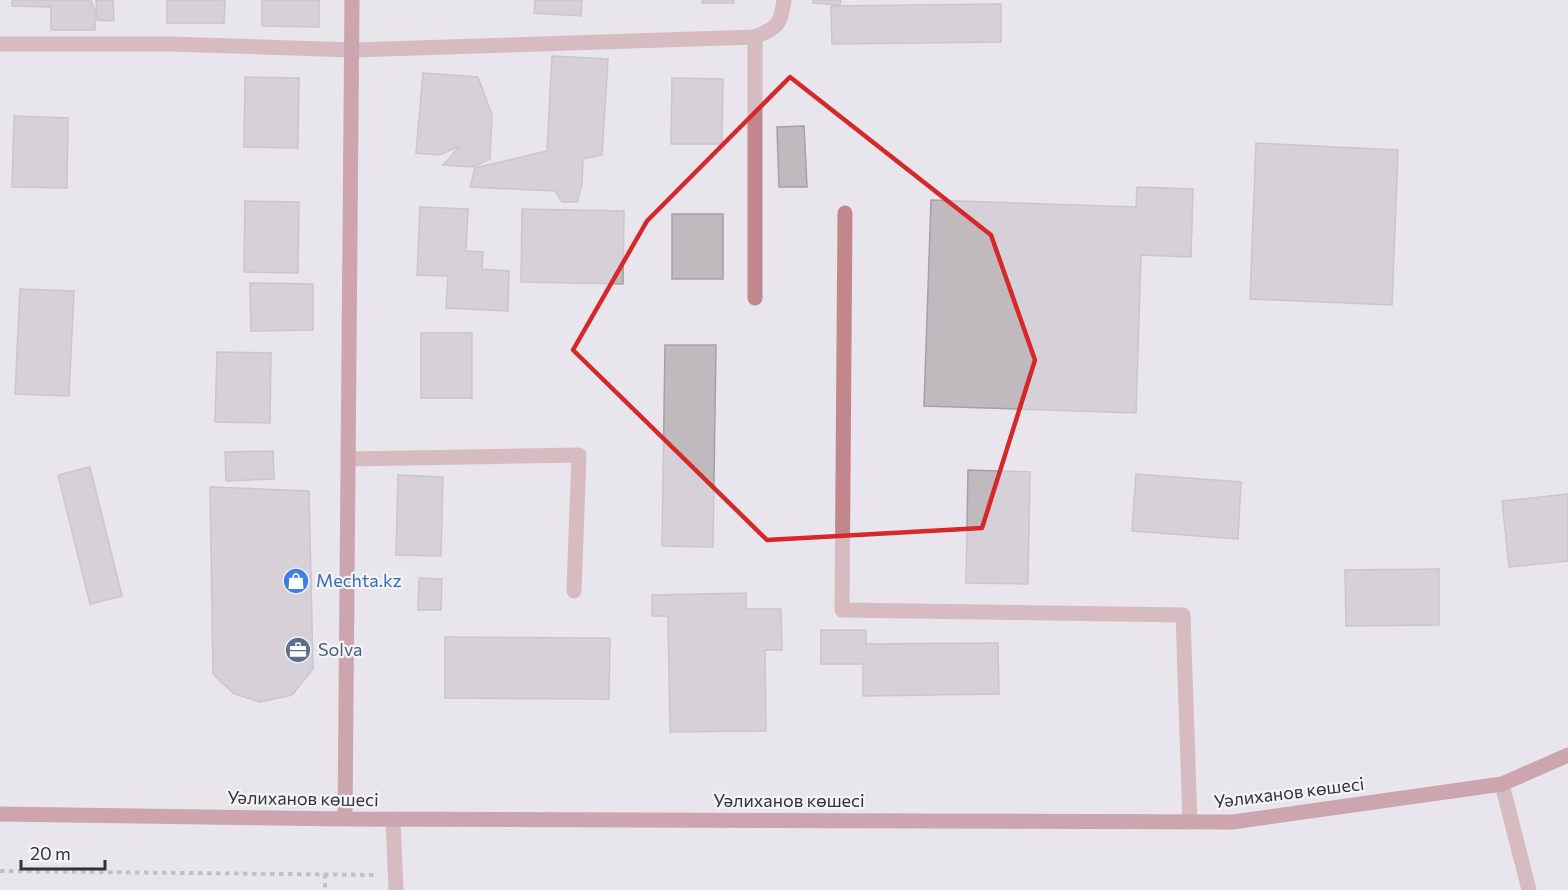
<svg xmlns="http://www.w3.org/2000/svg" width="1568" height="890" font-family="Commissioner,sans-serif">
	<style>
		.building { fill: #c0b9be; stroke: #a69fa4; stroke-width: 1.5 }
		.lines { fill: none; stroke-linecap: round; stroke-linejoin: round }
		.path { stroke: #959398; stroke-width: 4; stroke-dasharray: 4.5 4.5; stroke-linecap: butt }
		.lane { stroke: #c2878c; stroke-width: 15 }
		.street { stroke: #c2878c; stroke-width: 15 }
		.secondary { stroke: #aa5762; stroke-width: 15 }
		.marked { fill: none; stroke: #d62828; stroke-width: 4.5; stroke-linejoin: round }
		.labels { text-anchor: middle; stroke-width: 4.5; stroke-linejoin: round; paint-order: stroke }
		.shop-label { font-size: 18px; fill: #366cbe; stroke: #f5f3fa; text-anchor: start }
		.service-label { font-size: 18px; fill: #4e5e75; stroke: #f5f3fa; text-anchor: start }
		.street-label { font-size: 18px; fill: #323134; stroke: #f5f3fa }
	</style>
	<rect width="100%" height="100%" fill="#e8e5ed"/>
	<!-- building -->
	<path class="building" d="M12 0H91L95 11V30H51V7L12 6Z
		M96 0H113L114 21 97 20Z
		M167 0H225L224 23H167Z
		M262 0H319V27L262 26Z
		M535 0H582L581 16 534 13Z
		M702 0H734V3H702Z
		M813 0H841L840 5 813 3Z
		M1001 4V42L832 44 831 6Z
		M552 56 608 59 602 155 583 159 582 184 577 202H562L555 191 470 187 475 168 547 151Z
		M423 73 478 77 492 115 490 159 473 167 443 165 460 146 439 155 416 153Z
		M245 77 299 78 298 148 244 147Z
		M672 78 723 79 722 144H671Z
		M14 116 68 118 67 188 12 187Z
		M804 126 807 187H779L777 127Z
		M1256 143 1398 150 1392 305 1250 299Z
		M1137 187 1193 189 1191 257 1141 255 1136 413 924 406 931 200 1136 207Z
		M245 201 299 202 298 273 244 272Z
		M420 207 468 209 466 251 483 252 482 269 509 271 508 311 446 308 448 276 417 275Z
		M522 209 624 211 623 284 521 282Z
		M672 214H723V279H672Z
		M250 283 313 284V330L251 331Z
		M20 289 74 291 69 396 15 394Z
		M421 333H472V398H421Z
		M665 345H716L713 547 662 546Z
		M217 352 271 353 270 423 215 422Z
		M273 451 274 479 226 481 225 452Z
		M90 467 122 596 90 604 58 475Z
		M968 470 1030 472 1028 584 966 583Z
		M1136 474 1241 482 1238 539 1132 531Z
		M398 475 443 477 441 556 396 555Z
		M210 487 309 491 313 669 292 695 260 702 233 693 213 674Z
		M1568 494V561L1509 567 1502 501Z
		M1439 569V625L1346 626 1345 570Z
		M419 578 442 579 441 610H418Z
		M746 593V609H781L782 650H765L766 731 670 732 668 616H652V595Z
		M821 630H866V644L998 643 999 694 863 696V664H821Z
		M445 637 610 638 609 699 445 698Z"/>
	<g class="lines">
		<!-- path -->
		<path class="path" d="M0 871 376 875
			M325 874V890"/>
		<!-- lane -->
		<path class="lane" d="M755 37V298
			M845 213 842 610 1183 615 1190 822
			M348 459 579 455 574 591"/>
		<!-- street -->
		<path class="street" d="M0 44H170L353 50 755 37C778 27 780 26 784 0
			M1502 784 1529 890
			M393 819 396 890"/>
		<!-- secondary -->
		<path class="secondary" d="M0 814 345 819 1233 822 1502 784 1568 755
			M345 819 352 0"/>
	</g>
	<!-- marked area -->
	<path d="M0 0H1568V890H0ZM790 77 991 235 1035 360 982 528 767 540 573 350 647 221Z" fill="#e8e5ed" fill-opacity=".55" fill-rule="evenodd"/>
	<path class="marked" d="M790 77 991 235 1035 360 982 528 767 540 573 350 647 221Z"/>
	<!-- icons -->
	<defs>
		<g id="shop-disc" transform="scale(1.35)"><circle r="9.5" fill="#3f7fe0" stroke="#f5f3fa"/><path d="M-5-2.5h2.3a2.7 3.5 0 0 1 5.4 0H5L5.5 6h-11ZM-1.5-2.5h3a1.5 2.3 0 0 0-3 0Z" fill="#fff"/></g>
		<g id="office-disc" transform="scale(1.35)"><circle r="9.5" fill="#5c6f8a" stroke="#f5f3fa"/><path d="M-6-3h4V-5.5h4V-3h4V5H-6ZM-1-4.5V-3h2v-1.5ZM-6 0V1H6V0Z" fill="#fff"/></g>
	</defs>
	<g fill-rule="evenodd">
		<use href="#shop-disc" x="296" y="581"/>
		<use href="#office-disc" x="298" y="650"/>
	</g>
	<g class="labels">
		<!-- shop labels -->
		<g class="shop-label">
			<text x="316" y="587">Mechta.kz</text>
		</g>
		<!-- service labels -->
		<g class="service-label">
			<text x="318" y="656">Solva</text>
		</g>
		<!-- street labels -->
		<g class="street-label">
			<text transform="translate(1289 793) rotate(-7)" y="6">Уәлиханов көшесі</text>
			<text transform="translate(303 799) rotate(1)" y="6">Уәлиханов көшесі</text>
			<text x="789" y="807">Уәлиханов көшесі</text>
		</g>
	</g>
	<!-- scale -->
	<path d="M21 860v9h84v-9" fill="none" stroke="#323134" stroke-width="3"/>
	<text x="30" y="860" font-size="18" fill="#323134" stroke="#f5f3fa" stroke-width="4.5" paint-order="stroke">20 m</text>
</svg>
